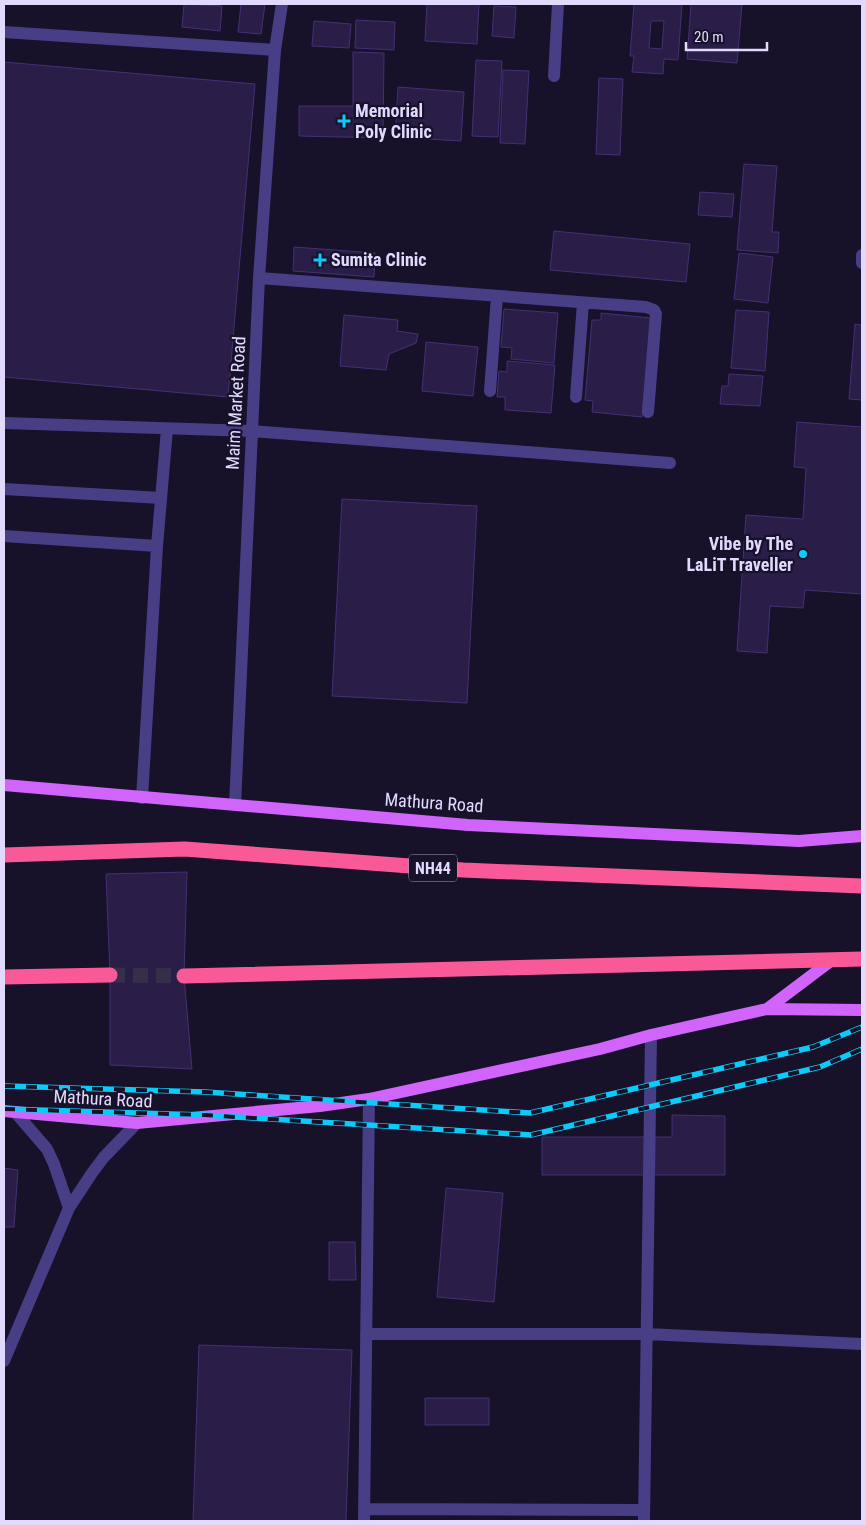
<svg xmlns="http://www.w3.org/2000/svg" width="866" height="1525" font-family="'Roboto Condensed',sans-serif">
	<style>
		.building { fill: #2a1e49; stroke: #443075; fill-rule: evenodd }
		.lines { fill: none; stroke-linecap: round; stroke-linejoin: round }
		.highway-tunnel { stroke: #352f49; stroke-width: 15; stroke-dasharray: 15 8; stroke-linecap: butt }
		.minor { stroke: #473e86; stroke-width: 12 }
		.major { stroke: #d064fb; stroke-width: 12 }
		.highway { stroke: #fa5997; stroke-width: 15 }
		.rail-casing { stroke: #0ccbf8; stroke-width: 5.5 }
		.rail { stroke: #171129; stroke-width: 4; stroke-dasharray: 11; stroke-linecap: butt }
		.poi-dot { fill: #0ccbf8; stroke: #171129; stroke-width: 2 }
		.labels { text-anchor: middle; stroke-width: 4.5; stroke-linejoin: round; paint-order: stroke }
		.shield { fill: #171129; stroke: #a49ebe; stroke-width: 1 }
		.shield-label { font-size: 16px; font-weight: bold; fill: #e1dafe }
		.poi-label { font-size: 18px; font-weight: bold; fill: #e1dafe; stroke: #171129; text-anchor: start }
		.street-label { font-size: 18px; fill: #e1dafe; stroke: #171129 }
	</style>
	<rect width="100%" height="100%" fill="#171129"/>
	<!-- building -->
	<path class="building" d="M184 4 222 6 220 31 182 27Z
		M241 4H265L261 34 238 32Z
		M427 4H479L477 44 425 41Z
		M634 4H682L678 60 664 59 663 74 632 72 634 56H630ZM651 21H664L662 49 649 48Z
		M691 4H742L737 63 687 59Z
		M494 6 516 7 514 38 492 36Z
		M356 20 395 22 394 50 355 48Z
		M314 21 351 24 349 48 312 46Z
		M353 52 384 53 383 138 299 136V106H353Z
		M476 60 502 61 498 137 472 136Z
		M4 62 255 84 228 397 4 377Z
		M503 70 529 71 525 144 500 143Z
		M599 78 623 79 620 155 596 154Z
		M398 87 464 92 461 141 395 137Z
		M744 164 777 166 772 232H779L778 253 737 250Z
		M700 192 734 194 732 217 698 215Z
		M554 231 690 244 686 282 550 270Z
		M294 247 375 253 374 277 293 271Z
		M739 253 773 257 768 303 734 299Z
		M504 309 558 313 554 363 511 359 512 348 501 347Z
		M736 310 769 312 765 371 731 368Z
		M601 313 651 318 642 417 592 412 593 401 585 400 592 320H601Z
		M344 315 398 320 397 331 418 334 416 343 389 354 386 370 340 366Z
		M855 324 862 325V400L849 399Z
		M426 342 478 347 473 396 422 391Z
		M507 361 555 365 551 413 505 410V397H497L499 371 507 372Z
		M729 374 763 376 760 406 720 404 722 386H728Z
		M797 422 862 427V594L805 590 803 608 770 606 767 653 737 651 746 515 803 519 806 468 794 467Z
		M342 499 477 506 467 703 332 696Z
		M187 872 184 976 192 1069 110 1065V975L106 874Z
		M672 1115 725 1116V1175H542V1137H672Z
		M4 1168 18 1170 14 1227H4Z
		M446 1188 503 1193 494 1302 437 1297Z
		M329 1242H355L356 1280H329Z
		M199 1345 352 1350 346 1521H193Z
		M425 1398H489V1425H425Z"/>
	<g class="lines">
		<!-- highway-tunnel -->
		<path class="highway-tunnel" d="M110 975 184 976"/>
		<!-- minor -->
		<path class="minor" d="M4 32 275 50
			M554 76 558 4
			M862 255V263
			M259 278 646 307 654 310 656 314 648 412
			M490 391 497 296
			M576 397 583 303
			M4 423 252 431 670 463
			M4 489 161 498
			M4 536 157 546
			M142 798 157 546 167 429
			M235 805 259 278 275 50 282 4
			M15 1112 47 1149 54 1164 69 1208
			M366 1334H647L862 1344
			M4 1361 69 1208 92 1173 104 1157 137 1123
			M364 1509 644 1510
			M364 1521 369 1099
			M644 1521 651 1035"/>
		<!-- major -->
		<path class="major" d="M4 785 468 825 799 841 862 836
			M767 1009 862 1010
			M4 1111 137 1123 320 1106 369 1099 600 1049 651 1035 767 1009 832 960"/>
		<!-- highway -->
		<path class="highway" d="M4 855 185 849 463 870 862 886
			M184 976 862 959
			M4 977 110 975"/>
		<!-- rail casing -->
		<g class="rail-casing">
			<path id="rail" d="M4 1086 205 1092 530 1113 813 1047 862 1027
				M4 1109 204 1115 531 1135 820 1067 862 1049"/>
		</g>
		<!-- rail -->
		<use href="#rail" class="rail"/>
	</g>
	<!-- markers -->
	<g class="poi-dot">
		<path d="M341.5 113.5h5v5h5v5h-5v5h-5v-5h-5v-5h5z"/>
		<path d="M317.5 252.5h5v5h5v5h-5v5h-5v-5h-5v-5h5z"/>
		<circle cx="803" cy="554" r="5"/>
	</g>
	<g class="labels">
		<!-- shield labels -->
		<rect class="shield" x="409" y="854.5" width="48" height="27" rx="4"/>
		<g class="shield-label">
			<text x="433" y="874">NH44</text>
		</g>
		<!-- poi labels -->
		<g class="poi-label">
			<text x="355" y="117">Memorial<tspan x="355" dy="21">Poly Clinic</tspan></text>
			<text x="331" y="266">Sumita Clinic</text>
			<text x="793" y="550" text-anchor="end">Vibe by The<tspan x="793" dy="21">LaLiT Traveller</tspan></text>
		</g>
		<!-- street labels -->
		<g class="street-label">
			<text transform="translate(236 403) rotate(-87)" y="6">Maim Market Road</text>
			<text transform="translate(434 803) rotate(4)" y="6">Mathura Road</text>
			<text transform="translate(103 1099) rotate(3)" y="6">Mathura Road</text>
		</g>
	</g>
	<!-- border -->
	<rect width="866" height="1525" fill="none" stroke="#e1dafe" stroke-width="10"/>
	<!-- scale -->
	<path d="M686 42v8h81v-8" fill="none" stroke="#e1dafe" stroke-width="2.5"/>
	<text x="694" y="42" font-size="15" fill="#e1dafe" stroke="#171129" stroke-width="4" paint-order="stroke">20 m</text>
</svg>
